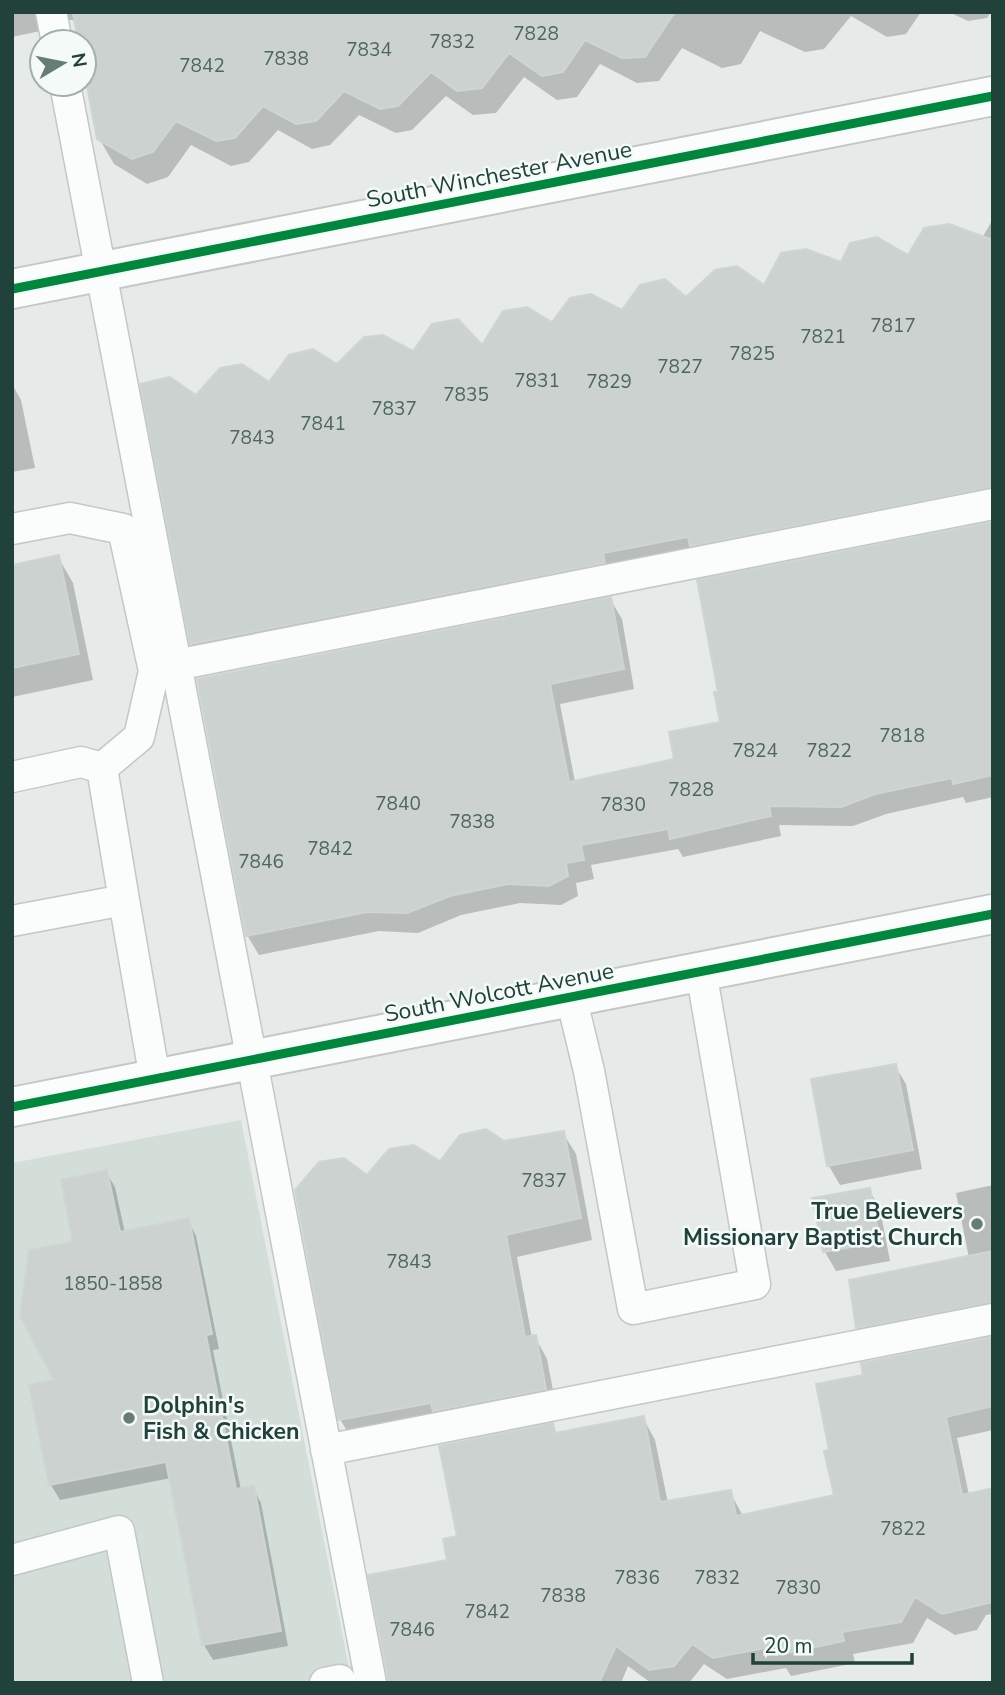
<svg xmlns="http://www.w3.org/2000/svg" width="1005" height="1695" font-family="'Nunito Sans',sans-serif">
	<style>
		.built { fill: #d3ded9 }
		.shadow { fill: #0003 }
		.building { fill: #ccd2d0; stroke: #ced5d2; stroke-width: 2 }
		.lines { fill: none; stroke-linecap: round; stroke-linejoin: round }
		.lane-casing { stroke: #c3c8c6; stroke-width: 33 }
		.street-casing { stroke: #c3c8c6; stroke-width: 42 }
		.lane { stroke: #fbfcfc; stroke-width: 30 }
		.street { stroke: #fbfcfc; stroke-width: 38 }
		.cycleway-casing { stroke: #f4faf8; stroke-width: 13 }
		.cycleway { stroke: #00873e; stroke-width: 9 }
		.poi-dot { fill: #667d77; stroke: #f4faf8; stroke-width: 2.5 }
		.labels { text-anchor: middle; stroke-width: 5; stroke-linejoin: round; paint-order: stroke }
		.number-label { font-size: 19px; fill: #4d6760 }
		.street-label { font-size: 23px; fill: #21423a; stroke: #f4faf8 }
		.poi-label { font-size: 23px; font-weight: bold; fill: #21423a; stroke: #f4faf8; text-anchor: end }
	</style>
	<rect width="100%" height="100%" fill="#e6ebe9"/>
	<!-- built -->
	<path class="built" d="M241 1120 352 1683H12V1163Z"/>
	<!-- shadow -->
	<path class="shadow" d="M12 12H921L906 34 887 37 851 16 824 49 805 52 760 31 741 64 722 68 682 48 659 81 637 83 600 64 577 97 557 100 524 77 496 113 473 115 446 96 412 130 396 133 359 115 330 145 312 149 278 130 249 162 231 166 191 145 168 177 147 184 114 164 99 138 84 61V42H80L76 23 72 20H62L50 29 12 37Z
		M949 12H991L987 18 968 21Z
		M993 219V508L203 663 192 644 142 385 197 397 270 385 337 366 413 354 482 348 553 324 764 288 842 264 909 257 982 238Z
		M12 384 21 400 35 468 12 472Z
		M993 524V797L966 803 963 797 886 814 853 826 779 825 781 836 683 857 678 849 591 865 594 879 576 883 578 896 561 905 520 903 461 915 418 933 379 931 259 955 247 935 610 599 622 619 634 689 560 704 575 782 676 760 722 723Z
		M58 557 73 583 93 680 12 697V566Z
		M895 1066 906 1084 922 1169 840 1185 829 1166 813 1081Z
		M563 1133 576 1154 592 1240 517 1257 532 1338 535 1337 547 1359 557 1411 353 1441 340 1419 368 1177 440 1163 503 1143Z
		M106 1172 115 1187 125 1233 188 1220 196 1236 219 1349 213 1350 241 1490 253 1488 261 1503 288 1646 213 1660 204 1645 171 1478 60 1500 51 1485 56 1381 75 1243Z
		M993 1185V1325L870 1349 858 1327 969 1258 956 1193Z
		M869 1190 880 1209 890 1261 836 1271 825 1252 814 1200Z
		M993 1339V1430L957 1438 969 1495 993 1490V1614L986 1615 977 1630 955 1635 927 1618 913 1643 853 1654 855 1663 791 1676 786 1668 727 1679 704 1664 689 1683H651L628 1666 621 1683H391L459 1537 552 1425 557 1434 643 1418 655 1440 668 1503 730 1492 743 1516 836 1496 831 1452 865 1376Z"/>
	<!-- building -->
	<path class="building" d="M73 12H675L645 57 622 58 585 40 563 72 542 76 509 53 482 88 457 91 431 72 398 106 380 109 344 91 316 121 296 124 263 106 235 138 216 141 176 121 153 152 132 159 97 139 84 70V42H78Z
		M949 224 993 240V487L690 546 688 537 603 553 605 563 190 644 140 384 170 377 196 395 220 368 242 364 269 382 289 355 313 349 337 364 364 337 383 335 413 351 432 324 458 319 482 345 503 311 527 307 552 322 570 298 591 294 622 310 640 285 665 279 686 297 715 270 737 266 764 285 781 253 806 249 841 262 850 243 877 237 908 255 924 228Z
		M993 522V775L953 784 952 778 875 794 841 807 769 806 771 816 670 839 668 829 581 845 584 860 566 863 568 876 549 886 508 884 450 896 407 913 367 912 246 936 197 679 611 597 624 669 550 684 569 782 674 759 669 732 720 722 714 692H718L697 580Z
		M59 555 79 654 12 668V565Z
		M896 1064 913 1150 827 1166 811 1079Z
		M486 1129 504 1141 564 1131 581 1218 506 1235 525 1337 536 1335 546 1389 433 1411 431 1403 338 1420 295 1190 319 1162 344 1158 367 1175 389 1149 414 1145 440 1161 460 1135Z
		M107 1170 120 1232 189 1218 212 1334 206 1335 236 1489 254 1486 281 1631 202 1645 166 1462 49 1485 29 1385 54 1380 20 1316 29 1250 73 1242 61 1180Z
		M870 1188 880 1242 823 1252 812 1198Z
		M993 1251V1302L856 1328 849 1280Z
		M993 1337V1406L946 1417 962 1495 993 1488V1602L942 1614 915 1597 901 1622 842 1632 844 1641 777 1655 775 1646 713 1658 692 1644 674 1666 649 1670 616 1646 599 1683H389L368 1575 447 1560 443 1539 457 1536 439 1446 553 1423 555 1433 644 1416 660 1502 731 1490 736 1516 834 1495 824 1451 829 1450 816 1384 863 1375 861 1363Z"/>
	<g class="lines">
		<!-- lane casing -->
		<g class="lane-casing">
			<path id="lane" d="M51 12 57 42
				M65 84 371 1683
				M12 529 70 518 123 529 154 671 139 737 102 768
				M176 665 993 504
				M12 777 81 762 102 768 124 900 12 921
				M124 900 155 1079
				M571 997 589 1071 633 1309 755 1284 701 971
				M326 1450 993 1319
				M12 1560 119 1531 148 1683
				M325 1683 340 1680"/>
		</g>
		<!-- street casing -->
		<g class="street-casing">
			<path id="street" d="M12 289 993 96
				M12 1107 993 914"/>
		</g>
		<!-- lane -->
		<use href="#lane" class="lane"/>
		<!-- street -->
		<use href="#street" class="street"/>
		<!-- cycleway casing -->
		<g class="cycleway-casing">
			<path id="cycleway" d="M12 289 993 96
				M12 1107 993 914"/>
		</g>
		<!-- cycleway -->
		<use href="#cycleway" class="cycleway"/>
	</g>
	<!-- markers -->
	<g class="poi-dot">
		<circle cx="977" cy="1224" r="7"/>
		<circle cx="129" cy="1418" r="7"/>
	</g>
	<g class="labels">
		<!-- number labels -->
		<g class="number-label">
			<text x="536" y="40">7828</text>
			<text x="452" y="48">7832</text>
			<text x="369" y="56">7834</text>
			<text x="286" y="65">7838</text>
			<text x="202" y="72">7842</text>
			<text x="893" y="332">7817</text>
			<text x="823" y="343">7821</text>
			<text x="752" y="360">7825</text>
			<text x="680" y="373">7827</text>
			<text x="537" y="387">7831</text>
			<text x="609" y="388">7829</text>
			<text x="466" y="401">7835</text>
			<text x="394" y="415">7837</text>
			<text x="323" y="430">7841</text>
			<text x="252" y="444">7843</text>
			<text x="902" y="742">7818</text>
			<text x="755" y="757">7824</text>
			<text x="829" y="757">7822</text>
			<text x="691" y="796">7828</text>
			<text x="398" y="810">7840</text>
			<text x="623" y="811">7830</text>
			<text x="472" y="828">7838</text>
			<text x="330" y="855">7842</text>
			<text x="261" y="868">7846</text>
			<text x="544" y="1187">7837</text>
			<text x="409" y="1268">7843</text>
			<text x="113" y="1290">1850-1858</text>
			<text x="903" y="1535">7822</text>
			<text x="637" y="1584">7836</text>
			<text x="717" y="1584">7832</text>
			<text x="798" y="1594">7830</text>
			<text x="563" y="1602">7838</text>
			<text x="487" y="1618">7842</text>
			<text x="412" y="1636">7846</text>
		</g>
		<!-- street labels -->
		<g class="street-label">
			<text transform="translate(499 174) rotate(-11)" y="8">South Winchester Avenue</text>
			<text transform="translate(499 992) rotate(-11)" y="8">South Wolcott Avenue</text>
		</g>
		<!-- poi labels -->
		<g class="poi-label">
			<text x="963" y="1219">True Believers<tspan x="963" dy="26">Missionary Baptist Church</tspan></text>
			<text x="143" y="1413" text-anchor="start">Dolphin's<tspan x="143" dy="26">Fish &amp; Chicken</tspan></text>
		</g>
	</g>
	<!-- border -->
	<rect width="1005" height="1695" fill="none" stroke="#21423a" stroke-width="28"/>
	<!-- north arrow -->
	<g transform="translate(63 63) rotate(80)"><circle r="33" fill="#f4faf8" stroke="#a0b0ac" stroke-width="2"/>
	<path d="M0-5L12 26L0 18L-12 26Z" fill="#667d77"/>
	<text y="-10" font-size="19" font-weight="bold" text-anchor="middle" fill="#21423a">N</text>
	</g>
	<!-- scale -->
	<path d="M753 1653v10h159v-10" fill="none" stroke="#21423a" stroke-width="3.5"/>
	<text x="764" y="1653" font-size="21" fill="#21423a" stroke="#f4faf8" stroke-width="5" paint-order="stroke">20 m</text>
</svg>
